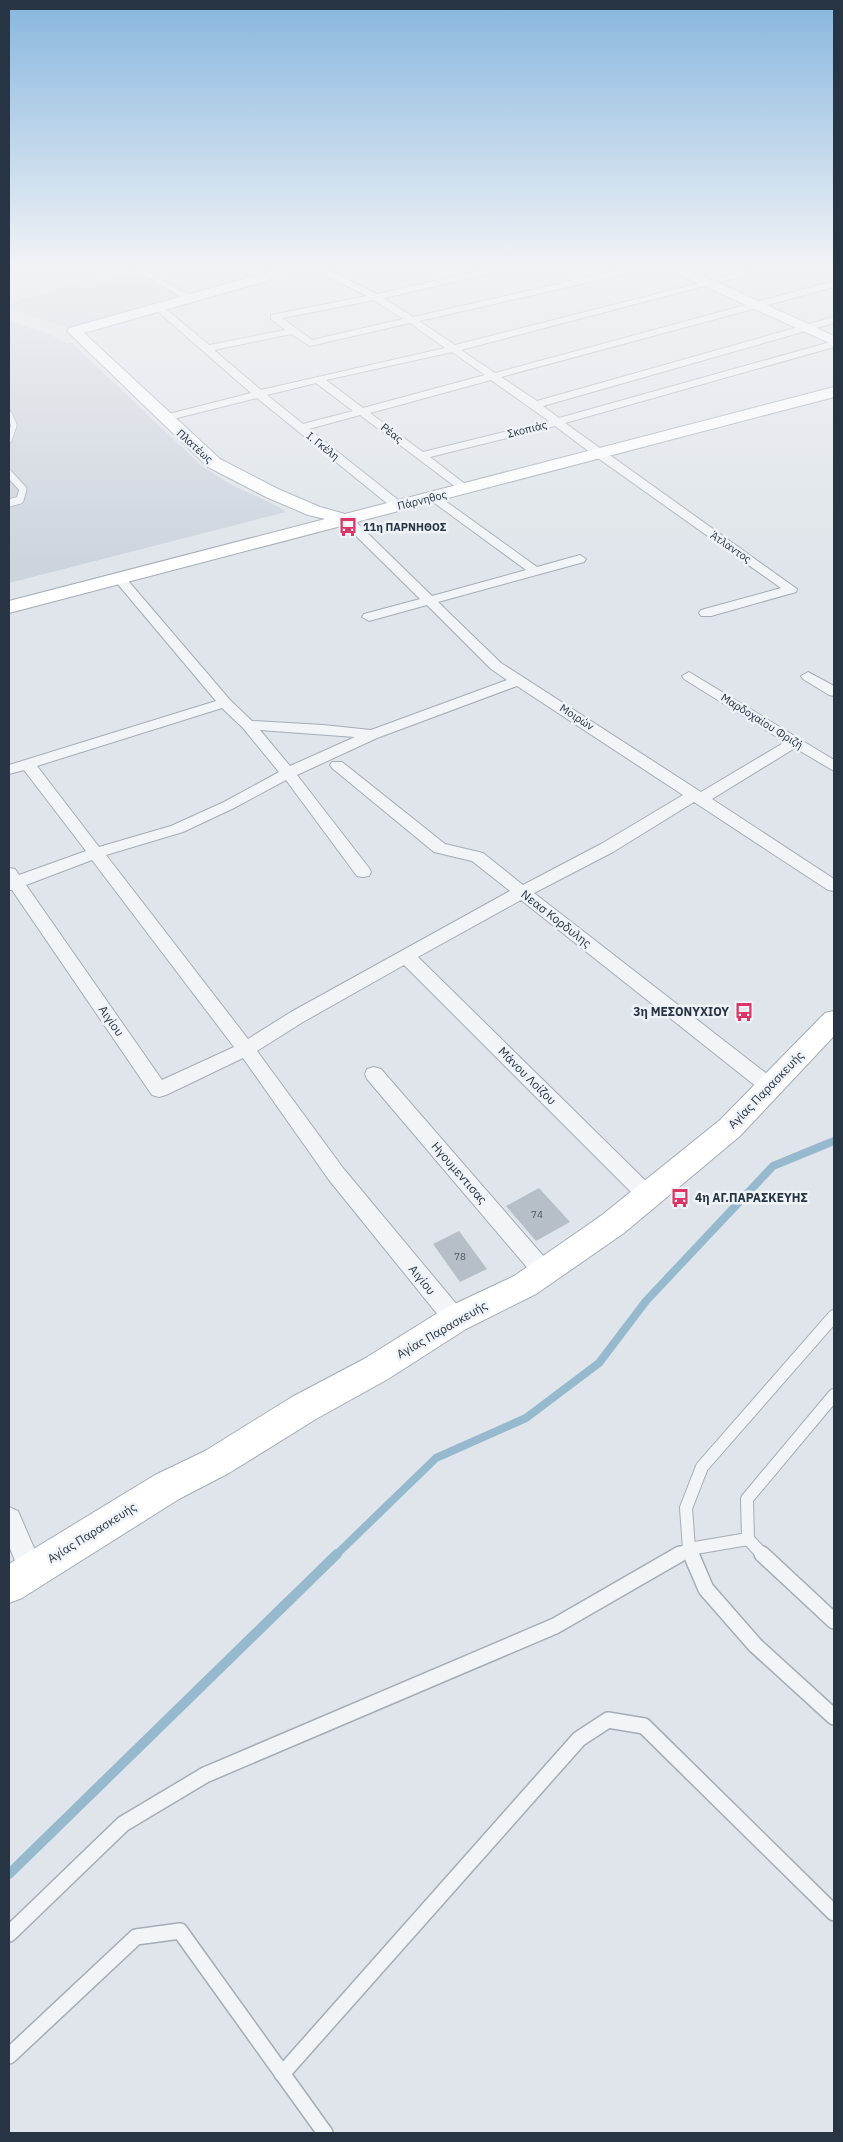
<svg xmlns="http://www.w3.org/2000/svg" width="843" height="2142" font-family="'IBM Plex Sans',sans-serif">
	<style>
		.built { fill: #cdd4dc }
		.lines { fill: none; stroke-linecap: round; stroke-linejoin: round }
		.stream-far1 { stroke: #96b9ce; stroke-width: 8 }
		.stream { stroke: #96b9ce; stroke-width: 10 }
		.building { fill: #b6bfc8 }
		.lane-far3-casing { stroke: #a4acb5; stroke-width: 7 }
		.lane-far2-casing { stroke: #a4acb5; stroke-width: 9 }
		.lane-far1-casing { stroke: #a4acb5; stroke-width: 14 }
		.lane-casing { stroke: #a4acb5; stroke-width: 18 }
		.street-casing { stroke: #a4acb5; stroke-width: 2 }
		.secondary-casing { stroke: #a4acb5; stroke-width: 2 }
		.lane-far3 { stroke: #f2f5f8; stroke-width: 5.5 }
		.lane-far2 { stroke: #f2f5f8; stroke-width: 7 }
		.lane-far1 { stroke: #f2f5f8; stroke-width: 12 }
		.lane { stroke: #f2f5f8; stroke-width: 15 }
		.street { fill: #f2f5f8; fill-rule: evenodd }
		.secondary { fill: #fff; fill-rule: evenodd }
		.labels { text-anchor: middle; stroke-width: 5; stroke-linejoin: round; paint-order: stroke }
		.number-label { font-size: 10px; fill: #4a5764 }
		.far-street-label { font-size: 11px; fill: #263443; stroke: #eff3f7 }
		.far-poi-label { font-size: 11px; font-weight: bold; fill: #263443; stroke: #eff3f7; text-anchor: start }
		.street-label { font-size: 12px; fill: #263443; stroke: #eff3f7 }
		.poi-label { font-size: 12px; font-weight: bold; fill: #263443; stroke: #eff3f7; text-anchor: end }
	</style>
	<rect width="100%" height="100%" fill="#dfe5ea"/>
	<!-- built -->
	<path class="built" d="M135 270 179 296 69 328 9 309V303Z
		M9 321 49 334 67 343 71 342 203 467 232 485 279 507 286 512 9 583Z"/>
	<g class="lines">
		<!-- stream-far1 -->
		<path class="stream-far1" d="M336 1555 436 1458 526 1418 599 1363 646 1301 773 1166 834 1141"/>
		<!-- stream -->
		<path class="stream" d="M9 1874 337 1554"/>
	</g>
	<!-- building -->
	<path class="building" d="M539 1188 570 1222 536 1241 506 1206Z
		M459 1231 487 1269 460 1282 433 1244Z"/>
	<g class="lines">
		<!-- lane-far3 casing -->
		<g class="lane-far3-casing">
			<path id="lane-far3" d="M9 414 14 425 9 440
				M9 473 12 477"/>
		</g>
		<!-- lane-far2 casing -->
		<g class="lane-far2-casing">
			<path id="lane-far2" d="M9 503 20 500 23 489 11 476"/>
		</g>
		<!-- lane-far1 casing -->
		<g class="lane-far1-casing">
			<path id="lane-far1" d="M678 1555 689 1549 748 1539
				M692 1555 689 1549 686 1508 702 1467 834 1316
				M763 1555 748 1539 747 1499 834 1395"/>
		</g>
		<!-- lane casing -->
		<g class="lane-casing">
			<path id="lane" d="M691 1554 706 1589 755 1645 834 1717
				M762 1554 834 1621
				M9 1934 123 1824 205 1775 555 1626 680 1554
				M9 2056 136 1937 180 1931 325 2133
				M282 2074 579 1739 608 1720 644 1726 834 1913"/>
		</g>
		<!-- street casing -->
		<g class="street-casing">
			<path id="street" d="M128 266H138L195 298 190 301 187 300Z
				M310 266H320L377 294 499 266H513L509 269 384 298 413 317 637 266H651L647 269 419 321 455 345 767 266H780L461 350 495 373 834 281V287L501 377 537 401 834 317V323L543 406 559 418 834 341V347L565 423 797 589 796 592 711 616H701L699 613 701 610 781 588 595 456 555 426 430 457 469 487 471 489 469 491H461L360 415 309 429 402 503 404 506 402 509H394L257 398 165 421 161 420 160 418 161 416 251 393 155 309V305H161L209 345 285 330 271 319V315L367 296 311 268ZM374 300 403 319 312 340 282 318ZM410 323 445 348 261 390 214 350 291 334 310 346ZM452 352 485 375 363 408 326 380ZM491 380 549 421 423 452 370 413ZM316 383 353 411 303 424 267 395Z
				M433 493 437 495 537 567 580 555 586 559 584 562 438 602 501 663 701 792 785 742 684 679 682 676 689 672 834 760V771L795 748 712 799 834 879V891L828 890 694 802 613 852 534 893 776 1081 778 1086 776 1091 769 1093 762 1091 521 900 418 957 655 1190 658 1196 655 1202 648 1204 641 1202 404 965 303 1022 257 1051 343 1168 463 1312 466 1319 463 1326 455 1328 447 1326 329 1180 243 1058 166 1095 159 1097 152 1095 12 890H9V868L15 869 19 875 86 851 24 770 9 774V765L216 701 116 582 114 579 116 576H124L230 700 252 721 323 725 371 730 507 680 491 669 427 605 369 621 362 617 364 614 420 599 346 526 337 519 339 516H347L354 520 432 596 526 570 429 499 427 497ZM517 686 683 795 601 844 523 885 483 853 445 844 342 762H332L330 765 332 768 434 852 472 861 510 891 291 1012 248 1039 106 855 183 832 234 808 286 780 357 876 363 877 369 876 371 872 369 868 297 775 377 738ZM222 708 243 728 279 772 224 802 171 826 99 847 37 766ZM260 730 355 737 290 766ZM92 860 234 1047 162 1080 26 885Z
				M808 672 834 686V696L829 695 803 679 801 676Z
				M374 1067 381 1069 552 1266 555 1272 552 1278 544 1281 536 1278 367 1079 365 1074 367 1069Z
				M9 1507 18 1511 44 1571 41 1580 32 1583 23 1580 9 1546Z"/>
		</g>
		<!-- secondary casing -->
		<g class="secondary-casing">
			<path id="secondary" d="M290 266H310L308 269 84 333 220 459 278 489 320 507 345 514 834 387V397L9 613V601L325 519 308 515 266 497 208 467 67 331 69 328Z
				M666 266H682L834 336V345L667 269Z
				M834 1011V1036L740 1136 624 1233 536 1294 466 1329 388 1379 316 1419 229 1473 179 1499 22 1598 9 1603V1564L155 1475 205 1451 292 1397 364 1359 444 1309 514 1276 533 1263 602 1215 720 1120 825 1013Z"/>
		</g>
		<!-- lane-far3 -->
		<use href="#lane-far3" class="lane-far3"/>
		<!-- lane-far2 -->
		<use href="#lane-far2" class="lane-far2"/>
		<!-- lane-far1 -->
		<use href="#lane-far1" class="lane-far1"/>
		<!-- lane -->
		<use href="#lane" class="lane"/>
		<!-- street -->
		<use href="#street" class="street"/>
		<!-- secondary -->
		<use href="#secondary" class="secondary"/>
	</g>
	<!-- sky -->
	<linearGradient id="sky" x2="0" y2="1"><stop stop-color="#87b6de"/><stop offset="0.47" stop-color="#f1f3f6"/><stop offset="1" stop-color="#f1f3f6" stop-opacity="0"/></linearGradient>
	<rect width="843" height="565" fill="url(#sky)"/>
	<!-- icons -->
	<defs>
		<g id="bus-bare" transform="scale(1.5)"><path d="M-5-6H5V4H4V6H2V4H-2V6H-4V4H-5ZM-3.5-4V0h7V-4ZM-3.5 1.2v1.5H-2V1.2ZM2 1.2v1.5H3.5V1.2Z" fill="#dc3666" stroke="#eff3f7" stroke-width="2.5" paint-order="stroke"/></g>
	</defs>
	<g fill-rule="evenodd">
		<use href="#bus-bare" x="348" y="527"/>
		<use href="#bus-bare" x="744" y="1012"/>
		<use href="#bus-bare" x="680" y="1198"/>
	</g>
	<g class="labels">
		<!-- number labels -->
		<g class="number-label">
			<text x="537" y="1218">74</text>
			<text x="460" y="1260">78</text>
		</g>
		<!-- far-street labels -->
		<g class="far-street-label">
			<text transform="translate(527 429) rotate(-14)" y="4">Σκοπιάς</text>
			<text transform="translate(392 433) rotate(38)" y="4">Ρέας</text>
			<text transform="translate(195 446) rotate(42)" y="4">Πλατέως</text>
			<text transform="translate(323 446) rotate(39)" y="4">Ι. Γκέλη</text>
			<text transform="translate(422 500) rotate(-14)" y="4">Πάρνηθος</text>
			<text transform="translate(731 547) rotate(35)" y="4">Άτλαντος</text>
			<text transform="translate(577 717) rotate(33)" y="4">Μοιρών</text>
			<text transform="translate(762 721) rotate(32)" y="4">Μαρδοχαίου Φριζή</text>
		</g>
		<!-- far-poi labels -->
		<g class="far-poi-label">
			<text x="363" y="531">11η ΠΑΡΝΗΘΟΣ</text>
		</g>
		<!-- street labels -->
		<g class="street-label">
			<text transform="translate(556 919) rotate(38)" y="4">Νεασ Κορδυλης</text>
			<text transform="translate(111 1021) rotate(55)" y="4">Αιγίου</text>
			<text transform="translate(527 1076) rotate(45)" y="4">Μάνου Λοίζου</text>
			<text transform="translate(766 1090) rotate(-46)" y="4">Αγίας Παρασκευής</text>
			<text transform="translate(459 1173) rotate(49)" y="4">Ηγουμεντισας</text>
			<text transform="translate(422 1280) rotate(51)" y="4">Αιγίου</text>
			<text transform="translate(442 1330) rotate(-30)" y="4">Αγίας Παρασκευής</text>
			<text transform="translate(92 1533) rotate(-32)" y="4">Αγίας Παρασκευής</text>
		</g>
		<!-- poi labels -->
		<g class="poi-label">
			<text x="729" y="1016">3η ΜΕΣΟΝΥΧΙΟΥ</text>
			<text x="695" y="1202" text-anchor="start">4η ΑΓ.ΠΑΡΑΣΚΕΥΗΣ</text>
		</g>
	</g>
	<!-- border -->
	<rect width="843" height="2142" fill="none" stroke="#263443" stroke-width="20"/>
</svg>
